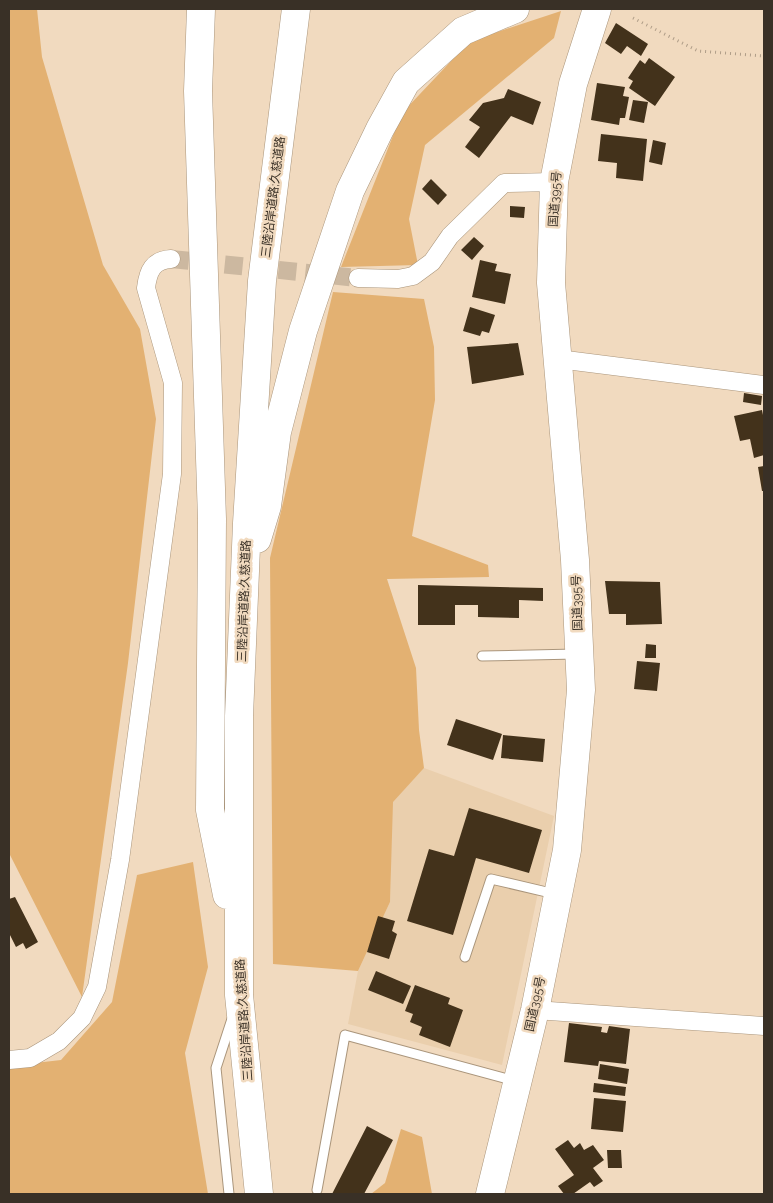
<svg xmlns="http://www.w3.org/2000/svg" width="773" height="1203" font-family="Raleway,'Noto Sans JP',sans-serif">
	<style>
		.built { fill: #eacfad }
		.green { fill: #e3b172 }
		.building { fill: #43321b }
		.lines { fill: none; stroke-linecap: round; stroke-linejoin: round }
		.street-tunnel { stroke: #ccb8a0; stroke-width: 18; stroke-dasharray: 18 9; stroke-linecap: butt }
		.lane-casing { stroke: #aa957b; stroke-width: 11 }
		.street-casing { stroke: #aa957b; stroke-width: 19 }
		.highway-casing { stroke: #aa957b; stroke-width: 29 }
		.path { stroke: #af9d88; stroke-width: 3; stroke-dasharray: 1 4; stroke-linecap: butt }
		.lane { stroke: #fff; stroke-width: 9 }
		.street { stroke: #fff; stroke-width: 18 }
		.highway { stroke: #fff; stroke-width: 28 }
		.labels { text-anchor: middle; stroke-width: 5; stroke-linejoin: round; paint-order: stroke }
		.street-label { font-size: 12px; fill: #393026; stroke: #f1dabf }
	</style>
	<rect width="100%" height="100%" fill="#f1dabf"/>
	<!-- built -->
	<path class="built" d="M424 768 554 816 502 1065 348 1024 358 971 390 902 392 802Z"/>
	<!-- green -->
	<path class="green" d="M9 9H37L42 57 103 265 140 329 156 419 128 663 82 997 9 853Z
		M561 11 554 38 425 145 409 219 418 265 341 267 402 113 470 41Z
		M333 292 424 299 434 347 435 400 412 536 488 565 489 577 387 579 416 668 419 730 424 768 393 802 390 902 358 971 273 964 270 558Z
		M193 862 208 967 185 1053 208 1194H9V1066L61 1060 112 1002 137 875Z
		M401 1129 422 1137 432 1194H371L385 1183Z"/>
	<!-- building -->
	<path class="building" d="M616 23 648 44 641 56 627 46 621 54 605 43Z
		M649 58 675 77 655 106 629 88 633 81 628 78 640 60 645 64Z
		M597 83 625 87 623 96 629 97 625 118H620L619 125 591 120Z
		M508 89 541 102 533 125 511 116 479 158 465 147 480 127 469 120 483 103 504 98Z
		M633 100 648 102 644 123 629 120Z
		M601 134 647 139 643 181 616 178 617 163 598 161Z
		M653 140 666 143 662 165 649 162Z
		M431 179 447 195 438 205 422 189Z
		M510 206 525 207 524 218 510 217Z
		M474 237 484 246 472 260 461 250Z
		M480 260 497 264 495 271 511 274 505 304 472 297Z
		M470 307 495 315 489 333 482 331 480 336 463 331Z
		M518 343 524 375 472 384 467 347Z
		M744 393 762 396 761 405 743 402Z
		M762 410 764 420V455L754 458 750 439 740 441 734 416Z
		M764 466V491H762L758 467Z
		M605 581 660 582 662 624 626 625V614H609Z
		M418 585 543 588V601L519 600V618L478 617V605H455V625H418Z
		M646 644 656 645V658H645Z
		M637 661 660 663 657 691 634 689Z
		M456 719 502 734 493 760 447 745Z
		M503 735 545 739 543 762 501 758Z
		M469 808 542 830 529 873 476 858 453 935 407 921 429 849 454 856Z
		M15 897 38 942 26 949 23 943 16 947 9 933V899Z
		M378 916 395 921 392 931 397 934 389 959 367 952Z
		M376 971 411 986 403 1004 368 990Z
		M415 985 450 998 448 1004 463 1010 450 1047 419 1035 422 1027 410 1022 413 1014 405 1011Z
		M569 1023 602 1027 601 1032 607 1033 609 1026 630 1029 626 1064 599 1061 598 1066 564 1062Z
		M600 1064 629 1069 627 1084 598 1079Z
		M594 1083 626 1087 625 1096 593 1092Z
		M594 1098 626 1101 623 1132 591 1129Z
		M367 1126 393 1140 364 1194H332Z
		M568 1140 574 1148 580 1143 584 1150 593 1145 604 1160 593 1168 603 1181 594 1187 590 1182 573 1194H564L558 1186 574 1175 555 1149Z
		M607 1150H621L622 1168H608Z"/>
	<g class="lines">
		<!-- street-tunnel -->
		<path class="street-tunnel" d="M171 259 358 278"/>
		<!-- lane casing -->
		<g class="lane-casing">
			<path id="lane" d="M482 656 576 654
				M465 957 491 879 555 894
				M317 1190 345 1035 515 1081
				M229 1194 216 1068 232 1019"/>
		</g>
		<!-- street casing -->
		<g class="street-casing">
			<path id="street" d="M358 278 398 279 413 276 432 262 450 236 504 183 554 182
				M558 359 764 385
				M535 1010 764 1026
				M9 1060 30 1058 59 1041 82 1018 97 987 120 860 172 474 173 383 146 288C148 271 153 260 171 259"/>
		</g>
		<!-- highway casing -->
		<g class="highway-casing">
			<path id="highway" d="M201 9 198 91 212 519 210 810 227 895
				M257 539 267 506 277 432 303 331 350 191 380 129 406 82 463 31 515 9
				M259 1194 239 995V716L247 523 262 281 296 9
				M490 1194 535 1010 567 850 581 690 575 560 551 283 554 182 573 84 597 9"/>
		</g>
		<!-- path -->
		<path class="path" d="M633 18 698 51 764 56"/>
		<!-- lane -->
		<use href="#lane" class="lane"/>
		<!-- street -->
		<use href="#street" class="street"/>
		<!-- highway -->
		<use href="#highway" class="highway"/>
	</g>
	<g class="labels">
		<!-- street labels -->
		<g class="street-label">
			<text transform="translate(273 197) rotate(-83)" y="4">三陸沿岸道路;久慈道路</text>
			<text transform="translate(555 199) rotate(-86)" y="4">国道395号</text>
			<text transform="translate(244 601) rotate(-88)" y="4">三陸沿岸道路;久慈道路</text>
			<text transform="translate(577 603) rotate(-92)" y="4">国道395号</text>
			<text transform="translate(535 1004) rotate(-78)" y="4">国道395号</text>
			<text transform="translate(244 1020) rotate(-94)" y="4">三陸沿岸道路;久慈道路</text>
		</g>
	</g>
	<!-- border -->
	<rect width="773" height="1203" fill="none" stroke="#393026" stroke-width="20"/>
</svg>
